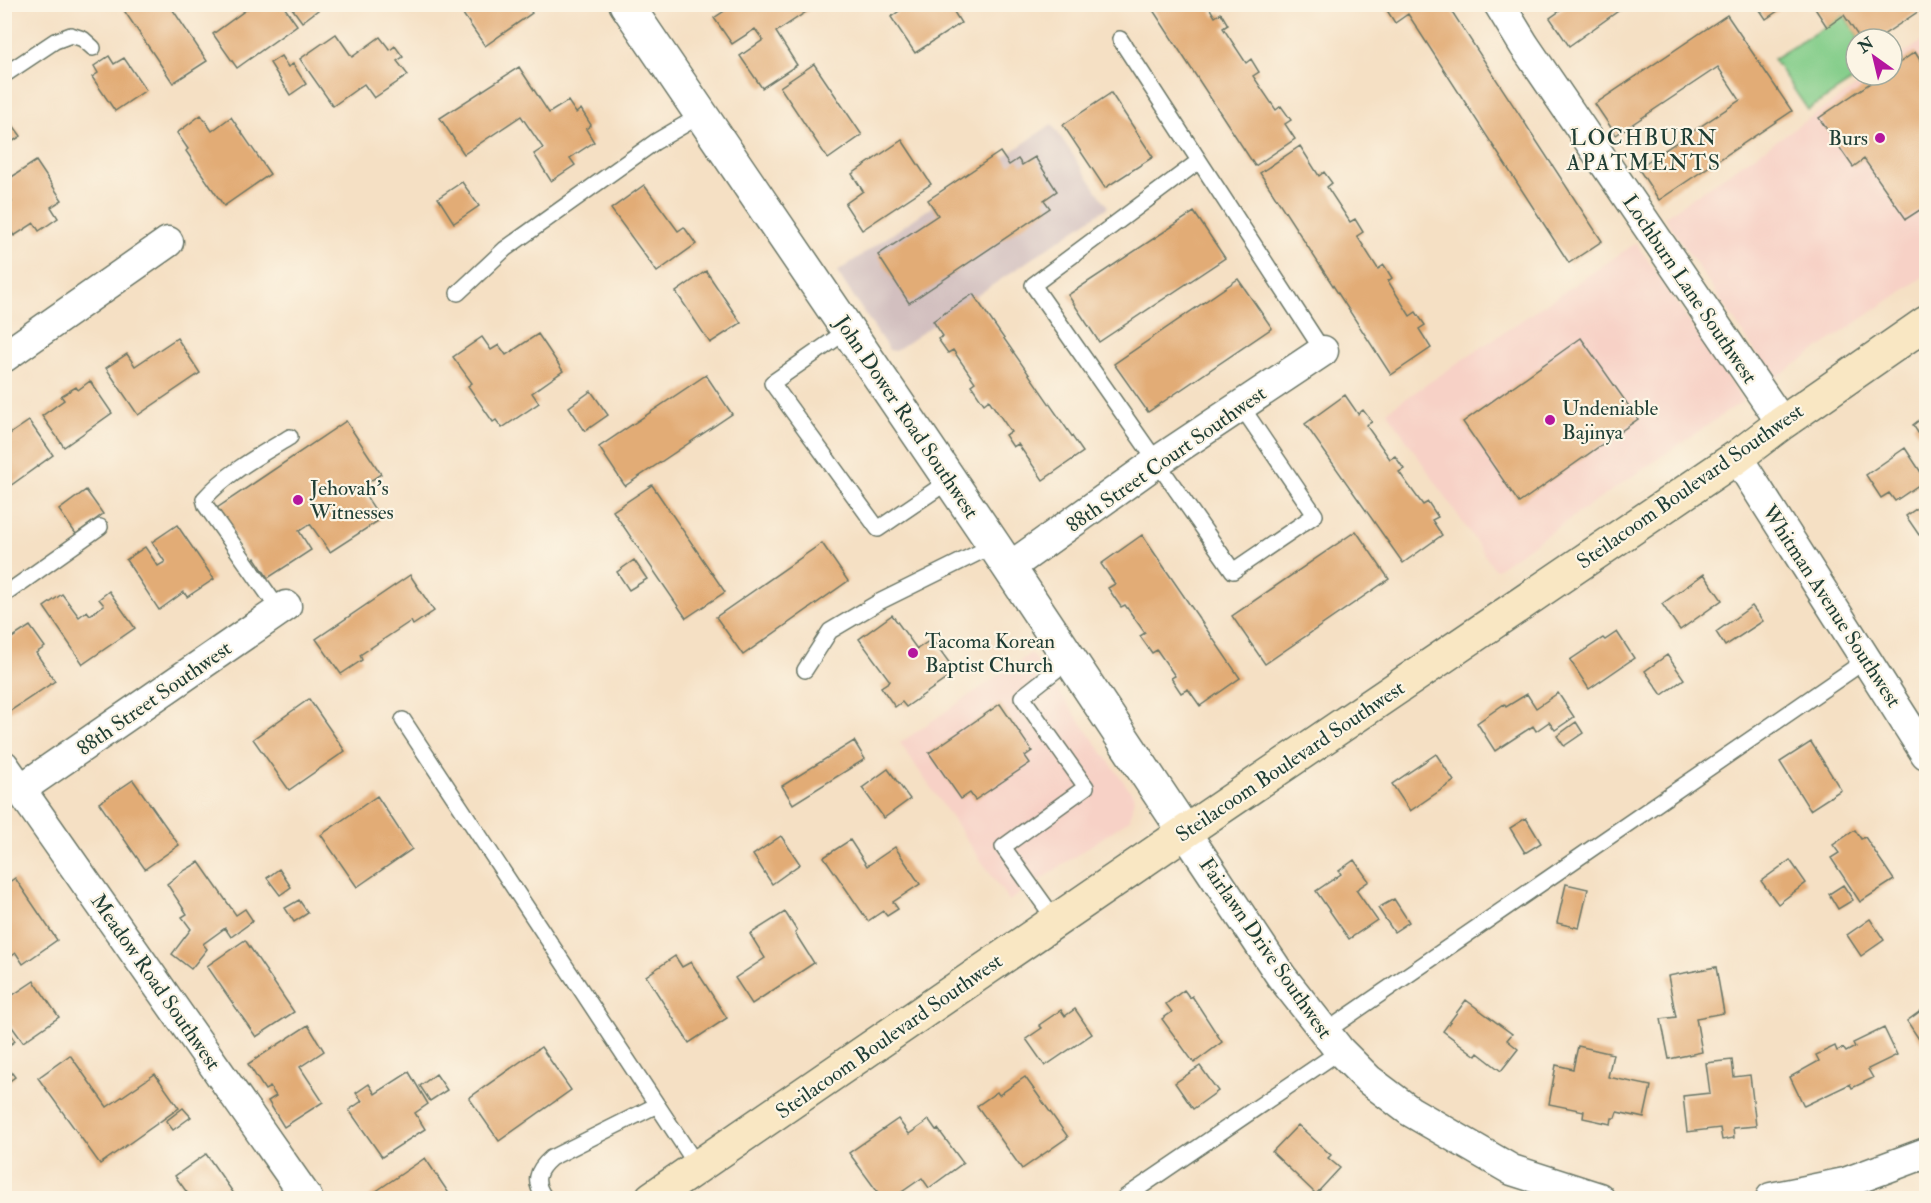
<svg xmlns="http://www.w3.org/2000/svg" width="1931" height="1203" font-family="'IM FELL Double Pica',serif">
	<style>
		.built { fill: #f7d1c6 }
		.industrial { fill: #d2bfbf }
		.green { fill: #84cd8a; stroke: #52855f; stroke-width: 1.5 }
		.building { fill: #e2ac76 }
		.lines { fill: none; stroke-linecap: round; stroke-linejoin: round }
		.service-casing { stroke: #6a7666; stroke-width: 18 }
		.minor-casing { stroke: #6a7666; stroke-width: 33 }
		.tertiary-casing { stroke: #6a7666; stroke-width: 36 }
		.secondary-casing { stroke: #6a7666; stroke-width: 36 }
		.service { stroke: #fff; stroke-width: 15 }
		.minor { stroke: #fff; stroke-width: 30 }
		.tertiary { stroke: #fff; stroke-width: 33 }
		.secondary { stroke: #f9e7c3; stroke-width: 33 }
		.poi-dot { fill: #b5179e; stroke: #fcf5e5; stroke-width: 2 }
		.labels { text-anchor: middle; stroke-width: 4.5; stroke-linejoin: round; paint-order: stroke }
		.poi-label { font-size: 21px; fill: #1f3d34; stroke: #fcf5e5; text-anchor: start }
		.street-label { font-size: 21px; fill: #1f3d34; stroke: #fcf5e5 }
		.neighbourhood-label { font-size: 22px; letter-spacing: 1.5px; fill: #1f3d34; stroke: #fcf5e5 }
	</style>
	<rect width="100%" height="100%" fill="#fcf5e5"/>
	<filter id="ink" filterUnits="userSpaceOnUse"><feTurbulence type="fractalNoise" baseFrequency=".0167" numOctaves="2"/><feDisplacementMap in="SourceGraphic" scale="12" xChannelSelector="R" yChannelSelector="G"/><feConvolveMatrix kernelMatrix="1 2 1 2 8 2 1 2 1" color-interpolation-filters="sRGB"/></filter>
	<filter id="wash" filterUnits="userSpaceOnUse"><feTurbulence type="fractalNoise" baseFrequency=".008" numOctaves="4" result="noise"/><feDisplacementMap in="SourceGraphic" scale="24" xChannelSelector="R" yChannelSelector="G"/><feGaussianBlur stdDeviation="1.35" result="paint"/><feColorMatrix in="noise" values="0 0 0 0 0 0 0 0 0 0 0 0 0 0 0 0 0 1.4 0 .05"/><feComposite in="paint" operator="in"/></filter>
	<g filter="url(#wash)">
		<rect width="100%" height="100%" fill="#f5e0c4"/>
		<!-- built -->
		<path class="built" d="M1926 38V275L1774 379 1664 217 1873 75H1892V62Z
			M1636 243 1743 401 1495 570 1387 411Z
			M1031 653 1134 796 1130 819 1009 901 900 743Z"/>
		<!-- industrial -->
		<path class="industrial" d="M1052 124 1108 207 895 351 889 350 837 272Z"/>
		<!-- green -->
		<path class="green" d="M1844 15 1860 39H1856V75H1861L1808 110 1773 59Z"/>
		<g id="blocks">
			<!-- building -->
			<path class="building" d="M124 4H169L207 61 173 83 121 6Z
				M254 4H282L297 25 237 68 213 34Z
				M289 4H326L302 22Z
				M456 4H526L532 13 485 46Z
				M735 4H745L748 9 754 4H818L776 32 797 65 762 88 740 56 763 40 755 29 732 44 714 18Z
				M909 4H949L961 23 915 53 891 17Z
				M1149 4H1207L1215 17 1221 13 1228 25 1223 28 1246 63 1251 59 1259 72 1253 76 1276 110 1281 106 1291 120 1285 124 1295 139 1255 166Z
				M1383 4H1447L1602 241 1569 263 1408 14 1395 23Z
				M1570 4H1628L1569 46 1550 18Z
				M1756 4H1788L1766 19Z
				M1812 4H1915L1919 11 1877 39H1860L1844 15 1827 27Z
				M1727 15 1792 111 1659 200 1638 168 1740 100 1718 67 1616 135 1595 104Z
				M336 34 352 57 380 37 390 50 395 46 403 57 397 61 408 75 374 98 364 84 333 106 300 59Z
				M1915 52 1926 70V206L1906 219 1864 159 1853 167 1819 118 1882 75H1892V68Z
				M109 56 114 64 124 58 146 90 115 111 92 77 98 73 94 66Z
				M281 56 288 67 293 64 306 84 290 95 270 63Z
				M814 64 862 135 828 159 780 87Z
				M519 67 549 113 568 101 576 113 581 109 591 125 586 129 594 142 570 158 575 165 551 181 534 154 543 148 521 116 464 154 440 118Z
				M1111 93 1153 157 1105 188 1063 125Z
				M4 113 21 136 4 147Z
				M201 115 212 131 231 117 270 174 224 206 186 151 188 149 177 133Z
				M902 140 931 184 862 230 845 204 863 191 852 174Z
				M1300 146 1319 176 1324 172 1332 183 1327 187 1350 222 1355 219 1363 232 1357 236 1378 269 1384 265 1392 278 1388 281 1410 316 1416 312 1425 325 1419 329 1431 348 1391 375 1260 173Z
				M1000 152 1009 165 1018 159 1022 165 1035 157 1057 191 1044 200 1050 208 909 303 878 255 938 215 928 200Z
				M36 161 62 200 51 207 58 218 39 231 34 223 14 236 4 221V207L12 202 4 191V182Z
				M462 182 479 206 454 223 438 198Z
				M644 185 678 231 684 227 696 244 657 272 611 209Z
				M1194 212 1225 258 1099 342 1068 295Z
				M706 271 741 323 710 343 676 292Z
				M1238 279 1272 328 1148 412 1114 364Z
				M973 294 1083 452 1043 480 1018 444 1013 447 1005 435 1011 432 989 400 984 404 971 385 975 382 953 350 948 353 938 339 943 336 933 321Z
				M538 334 563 371 532 393 539 403 502 428 496 420 493 422 468 386 472 383 453 357 482 337 491 350 499 345 506 355Z
				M177 338 200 373 138 415 106 368 127 354 135 366Z
				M1581 338 1638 419 1519 503 1463 422Z
				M706 375 732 414 625 486 599 447Z
				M90 381 112 413 64 447 42 416 64 400 61 396 76 387 78 390Z
				M591 391 608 415 585 431 569 407Z
				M1345 395 1358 414 1363 410 1372 422 1366 425 1390 459 1395 456 1404 469 1399 472 1423 505 1428 502 1438 517 1432 520 1442 535 1403 563 1305 424Z
				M1926 415V445L1913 425Z
				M29 421 53 455 10 486 4 479V438Z
				M346 421 381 474 367 483 364 493 381 519 330 552 310 524 299 531 311 550 268 578 255 558 252 560 217 508Z
				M1905 448 1926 480 1895 501 1889 493 1881 498 1866 475Z
				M652 485 725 592 686 618 613 511Z
				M86 490 103 514 76 534 59 510Z
				M1926 502V530L1919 535 1906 516Z
				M177 525 214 579 187 597 184 592 159 610 126 560 145 547 158 566 165 562 152 542Z
				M1356 531 1389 579 1265 664 1232 616Z
				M1142 535 1240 678 1200 706 1188 689 1181 693 1171 678 1175 676 1157 650 1152 653 1140 636 1145 633 1125 605 1121 607 1108 588 1115 584 1101 564Z
				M822 543 848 581 743 655 716 617Z
				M634 560 647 579 629 590 617 572Z
				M1704 574 1722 600 1680 630 1662 604Z
				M410 575 434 611 413 625 411 621 360 655 362 660 341 674 316 639Z
				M109 591 135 628 83 664 44 607 62 594 79 617 87 611 90 615 104 605 99 599Z
				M1752 606 1763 621 1725 646 1716 632Z
				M892 615 917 649 932 639 956 672 906 707 902 702 895 707 881 687 890 681 859 639Z
				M30 626 45 647 36 653 55 681 4 715V643Z
				M1617 632 1634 658 1589 689 1570 660 1603 638 1605 640Z
				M1667 655 1684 679 1662 695 1645 671Z
				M1558 693 1574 717 1555 730 1549 722 1536 731 1533 726 1495 751 1477 723 1504 704 1506 707 1527 694 1536 708Z
				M309 699 345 751 289 790 253 739Z
				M1000 704 1032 751 1025 756 1030 763 975 800 970 793 961 799 929 753Z
				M1576 722 1583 733 1564 746 1557 736Z
				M854 741 865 759 793 804 782 786Z
				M1811 742 1841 790 1810 810 1780 762Z
				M1436 754 1454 781 1410 811 1392 784Z
				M888 769 910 799 884 818 862 788Z
				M133 780 179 845 145 869 99 803Z
				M377 796 412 849 357 887 321 835Z
				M1526 818 1541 843 1525 853 1510 828Z
				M1855 830 1861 839 1865 837 1894 880 1860 902 1831 858 1839 853 1833 845Z
				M781 836 800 864 772 884 753 855Z
				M850 840 867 866 895 847 920 884 893 902 898 909 887 916 883 911 868 921 824 857Z
				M1354 860 1369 881 1356 890 1377 920 1349 939 1316 891 1341 874 1339 871Z
				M1790 860 1806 883 1778 904 1761 881Z
				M199 862 236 915 245 909 253 921 231 937 225 928 203 944 207 949 191 969 172 954 191 929 182 917 187 914 167 884 182 872Z
				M279 869 291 887 280 895 267 878Z
				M15 878 57 940 23 964 16 953 5 961V885Z
				M1566 884 1588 889 1579 928 1557 923Z
				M1843 885 1853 900 1838 909 1829 894Z
				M1394 899 1409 922 1394 932 1378 908Z
				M299 900 308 913 294 922 285 908Z
				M785 912 797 931 795 933 814 963 752 1004 735 978 765 958 750 934Z
				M1870 919 1884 940 1861 956 1847 935Z
				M245 940 294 1012 256 1037 207 966Z
				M675 956 682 967 691 962 727 1018 689 1043 646 976Z
				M1716 967 1724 1013 1696 1018 1702 1052 1669 1059 1661 1019 1676 1017 1668 976Z
				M34 981 59 1017 23 1042 4 1016V1001Z
				M1184 990 1190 998 1192 996 1222 1042 1194 1063 1162 1019 1172 1012 1166 1004Z
				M1466 1000 1512 1034 1507 1040 1518 1049 1501 1071 1478 1053 1476 1056 1443 1031Z
				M1926 1007V1050L1907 1021Z
				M1075 1009 1092 1034 1045 1066 1026 1039 1042 1028 1039 1025 1061 1010 1065 1016Z
				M308 1025 324 1051 300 1067 323 1102 284 1127 268 1101 276 1096 270 1087 265 1090 248 1064Z
				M4 1026 15 1041 4 1049Z
				M1884 1028 1897 1055 1868 1069 1873 1078 1852 1088 1850 1084 1804 1106 1790 1077 1819 1061 1816 1055 1835 1046 1837 1051 1843 1048 1846 1052 1855 1047 1853 1043Z
				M1578 1046 1613 1054 1608 1077 1651 1086 1644 1118 1617 1112 1615 1118H1612L1611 1124 1583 1118 1584 1111 1549 1104 1556 1065 1573 1069Z
				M541 1047 571 1090 499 1141 469 1098Z
				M70 1055 107 1107 155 1074 179 1108 100 1164 38 1078Z
				M1732 1060 1734 1077 1750 1075 1756 1126 1733 1128 1734 1138 1722 1140 1720 1128 1687 1132 1683 1096 1710 1093 1706 1063Z
				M4 1062 15 1077 4 1085Z
				M1200 1066 1218 1091 1193 1109 1175 1083Z
				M409 1072 428 1104 415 1113 425 1129 382 1157 349 1110 362 1101 356 1093 369 1084 375 1094Z
				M436 1074 447 1090 430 1101 420 1086Z
				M1025 1077 1068 1137 1022 1169 977 1106 997 1092 999 1095Z
				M183 1108 191 1117 173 1130 166 1121Z
				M898 1119 909 1134 929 1120 936 1130 938 1129 963 1163 929 1188 922 1178 893 1198H882L849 1153Z
				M1298 1125 1331 1155 1328 1158 1340 1168 1316 1194 1272 1152Z
				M206 1154 237 1198H191L175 1176Z
				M425 1158 452 1198H371L369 1196Z"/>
		</g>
	</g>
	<g filter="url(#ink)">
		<use href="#blocks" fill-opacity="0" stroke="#6a7666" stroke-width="1.5"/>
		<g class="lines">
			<!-- service casing -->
			<g class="service-casing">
				<path id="service" d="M1120 39 1323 351
					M4 75 55 41 71 35 83 39 93 48
					M1199 161 1033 285 1233 571 1315 515 1241 406
					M458 293 505 249 655 142 701 115
					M848 330 772 383 878 529 950 480
					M4 595 100 527
					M280 611 206 506 204 499C228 472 260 455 290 437
					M805 670 830 631 879 602 994 545
					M403 720 698 1167
					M1056 921 1003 847 1086 787 1022 697 1070 659
					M1325 1032 1866 660
					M545 1198C533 1182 536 1171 551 1158L657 1105
					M1124 1198 1340 1051"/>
			</g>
			<!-- minor casing -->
			<g class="minor-casing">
				<path id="minor" d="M1499 4 1524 45 1782 423
					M4 357 168 242
					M1737 457 1926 754
					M1010 567 1158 461 1323 351
					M4 766 307 1198
					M21 789 286 606
					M1185 832 1281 976 1340 1051 1369 1080 1410 1111 1512 1170 1599 1198
					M1771 1198 1845 1183 1926 1153"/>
			</g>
			<!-- tertiary casing -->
			<g class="tertiary-casing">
				<path id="tertiary" d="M626 4 994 545 1185 832"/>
			</g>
			<!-- secondary casing -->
			<g class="secondary-casing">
				<path id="secondary" d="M652 1198 1185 832 1737 457 1782 423 1926 323"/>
			</g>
			<!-- service -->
			<use href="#service" class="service"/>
			<!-- minor -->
			<use href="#minor" class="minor"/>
			<!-- tertiary -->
			<use href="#tertiary" class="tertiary"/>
			<!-- secondary -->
			<use href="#secondary" class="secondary"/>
		</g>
	</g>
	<!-- markers -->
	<g class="poi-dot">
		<circle cx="1880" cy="138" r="6"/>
		<circle cx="1550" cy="420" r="6"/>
		<circle cx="298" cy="500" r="6"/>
		<circle cx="913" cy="653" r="6"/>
	</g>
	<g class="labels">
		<!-- poi labels -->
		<g class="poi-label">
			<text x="1868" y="145" text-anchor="end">Burs</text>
			<text x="1562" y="415">Undeniable<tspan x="1562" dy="24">Bajinya</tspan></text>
			<text x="310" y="495">Jehovah's<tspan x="310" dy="24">Witnesses</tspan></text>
			<text x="925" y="648">Tacoma Korean<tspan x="925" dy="24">Baptist Church</tspan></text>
		</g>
		<!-- street labels -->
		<g class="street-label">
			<text transform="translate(1690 289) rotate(56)" y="7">Lochburn Lane Southwest</text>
			<text transform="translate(907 417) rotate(56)" y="7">John Dower Road Southwest</text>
			<text transform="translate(1166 459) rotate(-35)" y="7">88th Street Court Southwest</text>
			<text transform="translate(1690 486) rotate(-35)" y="7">Steilacoom Boulevard Southwest</text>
			<text transform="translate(1832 606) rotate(57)" y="7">Whitman Avenue Southwest</text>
			<text transform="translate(154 698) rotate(-35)" y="7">88th Street Southwest</text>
			<text transform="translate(1290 761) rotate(-34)" y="7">Steilacoom Boulevard Southwest</text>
			<text transform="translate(1266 948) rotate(55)" y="7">Fairlawn Drive Southwest</text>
			<text transform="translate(156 982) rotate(55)" y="7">Meadow Road Southwest</text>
			<text transform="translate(889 1036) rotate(-35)" y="7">Steilacoom Boulevard Southwest</text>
		</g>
		<!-- neighbourhood labels -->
		<g class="neighbourhood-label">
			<text x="1644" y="145">LOCHBURN<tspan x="1644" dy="25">APATMENTS</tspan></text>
		</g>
	</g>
	<!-- margin -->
	<rect width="1931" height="1203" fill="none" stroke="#fcf5e5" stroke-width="24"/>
	<!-- north arrow -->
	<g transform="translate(1874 57) rotate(326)"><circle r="28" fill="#fcf5e5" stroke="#a4ab9e" stroke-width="1.5"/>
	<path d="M0-4.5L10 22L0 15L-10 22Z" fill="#b5179e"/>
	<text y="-9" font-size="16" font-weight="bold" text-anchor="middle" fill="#1f3d34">N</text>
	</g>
</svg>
